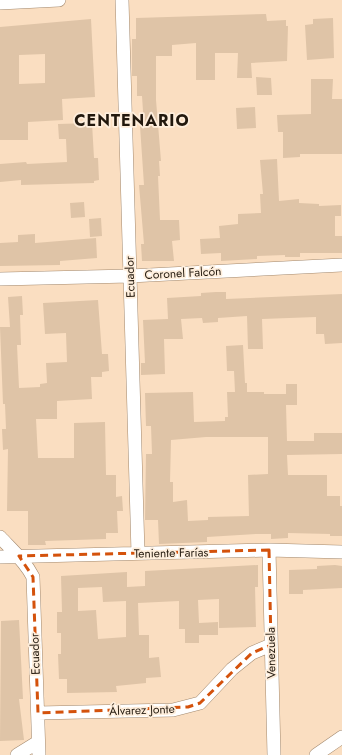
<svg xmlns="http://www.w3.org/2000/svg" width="342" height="755" font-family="Jost,sans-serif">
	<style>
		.building { fill: #dfc4a7; fill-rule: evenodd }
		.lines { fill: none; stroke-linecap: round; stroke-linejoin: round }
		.street-casing { stroke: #a3896e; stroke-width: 14 }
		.street { stroke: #fff; stroke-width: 13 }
		.marked { fill: none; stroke: #d4520c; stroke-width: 3; stroke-dasharray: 8 5; stroke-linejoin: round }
		.labels { text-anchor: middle; stroke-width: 3.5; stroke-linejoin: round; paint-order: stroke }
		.street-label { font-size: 12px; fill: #22180d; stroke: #feeedc }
		.district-label { font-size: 16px; font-weight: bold; letter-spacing: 1px; fill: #22180d; stroke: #feeedc }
	</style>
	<rect width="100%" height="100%" fill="#fadec1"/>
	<!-- building -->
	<path class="building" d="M266 14 267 21 286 20V26H288L287 61 251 63 252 78H237L238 53H215V80H196V43L172 45V56H156V100L161 161H159L160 176H158L160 220H179L180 240 172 241 174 261H142L141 244H144L139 185H144L140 126H144L142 96H137V76H132V39H136V18Z
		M333 18 334 58 307 60 305 25 313 24V19Z
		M91 19 95 97 62 99 63 120 28 122V140H0V27ZM45 54V83L19 84V55Z
		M256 77 271 78 272 95H257Z
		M311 79H333L332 99H342V154H300V157L283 158V132H278L277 115 311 114Z
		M255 107 256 128 237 129 236 108Z
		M92 123 94 158H98L99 180 94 181V183L21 185V180L0 182V164L26 162 27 164 67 162 66 139H59L58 124Z
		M277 159 279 201 299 199V203L319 204V206L341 205V216H335V236H342V253H300V257H285V255L257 256V259L221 261V253L201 254 200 239 220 238 219 226 238 224V214L261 213 260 194H263L260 160Z
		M84 202 85 217 71 218 70 203Z
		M101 218 102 236 90 237 89 219Z
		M35 234V243L96 238 97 258 60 261V265L0 266V243L18 242V235Z
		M216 292H226V299L342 294V343L325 344 324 334H316V317L262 319 263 349H248L247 316 218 318V322L203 323 202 318 181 319 183 339H164L165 374 141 375V363H145L143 320 168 319 167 298 201 296V293Z
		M22 296 23 315H20L21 345H17L19 388 40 387V384L47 383 46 363 67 362 66 333 45 334 43 303 98 300 102 354H108L109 371 102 372V377H91L92 399 57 401V419H36L38 458H74V423L105 422 106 475H116V497L122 496 123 511H117L118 533H106V539L45 541 46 545H28V511H7L8 449 3 450 2 429H6L5 404H3L0 327H10L8 297Z
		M243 345 245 383H247V392H264V394H286V384H297V405H286L287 441H314V433H342V454L287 455 288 475H327V496H340V506H342V536H330V534L288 533V538L271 539V534H256L207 537V542L159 544 158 520H145L146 454H152L151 426H146L145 393 193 392 194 422 225 421V417H228L227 392H235L234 371H227L226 346ZM206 437H268V474L248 475 249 516 208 517V520L188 521 187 500 173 502V482H170L171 440Z
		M258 565V587H255L256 627 219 628V599L198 600 199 623 218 622V635H199V643H185V629H179V601L138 603 139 635H149V658L159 657 161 677 146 678V683L116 686 117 692 67 693V679H59L58 654H61V633H57V612H62L61 576 127 572V587L145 586V571ZM102 587 103 602 126 601V637L98 639 96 610 78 611V588Z
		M335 565 342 566V588L303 590V594H289V570L317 569V566Z
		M19 620 23 699H19L24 740 0 741 1 621Z"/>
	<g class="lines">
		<!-- street casing -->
		<g class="street-casing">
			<path id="street" d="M122 0 138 553
				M0 3 59 0
				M0 279 130 276 342 265
				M0 537C12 550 25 561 33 577L39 755
				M269 550 274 755
				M0 557 269 550 342 552
				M38 713 173 710 200 703 232 669 252 653 271 645
				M17 755 38 742
				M316 755 342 737"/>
		</g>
		<!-- street -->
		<use href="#street" class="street"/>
	</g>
	<!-- marked area -->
	<path class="marked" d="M269 550 271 645 252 653 200 703 188 707 38 713 33 577 19 556Z"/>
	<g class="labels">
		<!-- street labels -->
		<g class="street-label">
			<text transform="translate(183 273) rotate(-3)" y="4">Coronel Falcón</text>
			<text transform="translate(130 277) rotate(-92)" y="4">Ecuador</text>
			<text transform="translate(171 553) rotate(-1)" y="4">Teniente Farías</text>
			<text transform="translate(271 653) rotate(-91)" y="4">Venezuela</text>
			<text transform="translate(35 654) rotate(-92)" y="4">Ecuador</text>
			<text transform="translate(142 710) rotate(-2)" y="4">Álvarez Jonte</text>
		</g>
		<!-- district labels -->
		<g class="district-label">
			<text x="132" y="126">CENTENARIO</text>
		</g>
	</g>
</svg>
